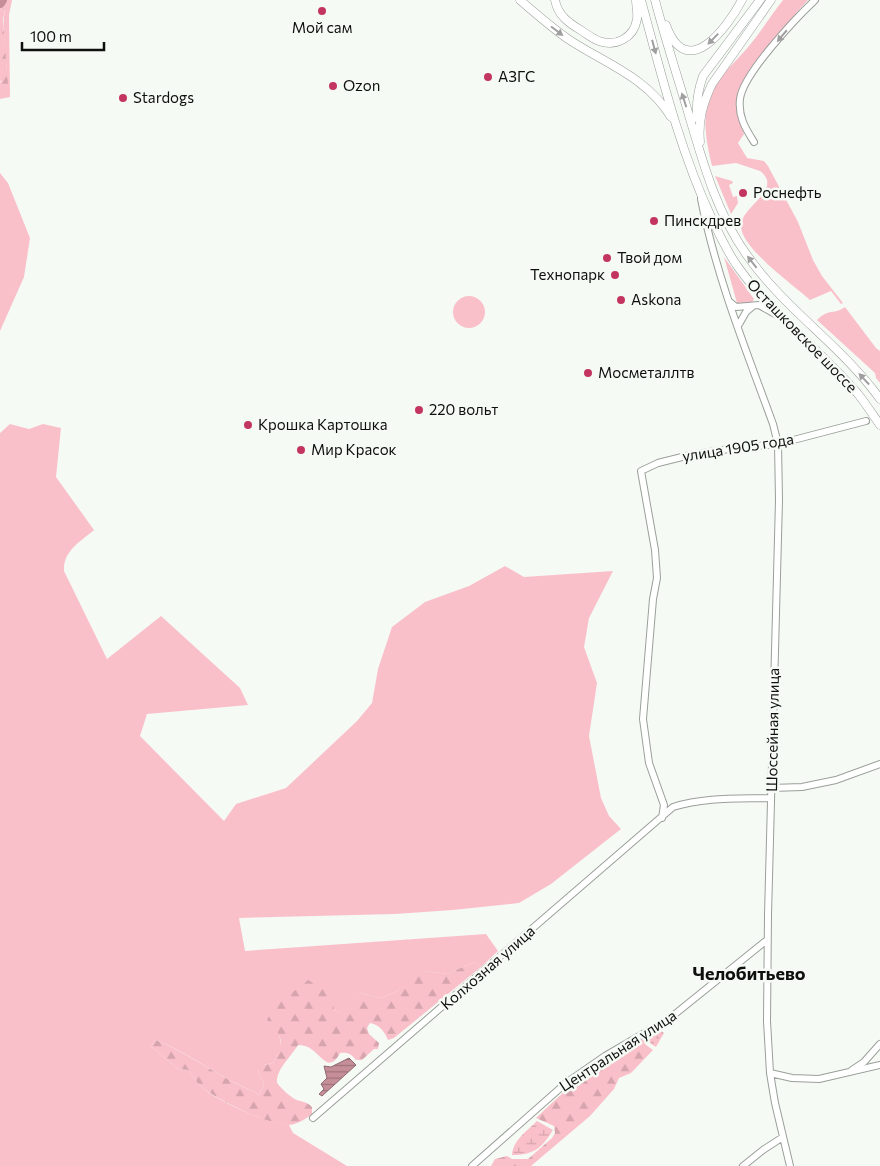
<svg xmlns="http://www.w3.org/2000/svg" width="880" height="1166" font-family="Commissioner,sans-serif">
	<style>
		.grass { fill: #fac0ca }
		.forest { fill: url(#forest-firs) }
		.wetland { fill: url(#wetland-marsh) }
		.park { fill: url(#park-dots) }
		.water { fill: url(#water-rules); stroke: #8f686f }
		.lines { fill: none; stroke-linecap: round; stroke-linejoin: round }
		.river { stroke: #c68e99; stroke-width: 10 }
		.minor-casing { stroke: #9a9f9a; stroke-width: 8 }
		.major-casing { stroke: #9a9f9a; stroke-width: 9 }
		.minor { stroke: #fff; stroke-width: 6 }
		.major { stroke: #fff; stroke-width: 8 }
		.oneway { fill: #9f9f9f }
		.poi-dot { fill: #c33561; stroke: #f5faf5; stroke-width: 2 }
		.labels { text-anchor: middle; stroke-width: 5; stroke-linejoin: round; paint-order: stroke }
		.poi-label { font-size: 15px; fill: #0e100e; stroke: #f5faf5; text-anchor: start }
		.street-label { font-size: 15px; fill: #0e100e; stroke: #f5faf5 }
		.quarter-label { font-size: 18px; font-weight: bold; fill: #0e100e; stroke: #f5faf5 }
	</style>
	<defs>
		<pattern id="forest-firs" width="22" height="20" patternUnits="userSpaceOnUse" patternTransform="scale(1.25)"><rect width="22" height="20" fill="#fac0ca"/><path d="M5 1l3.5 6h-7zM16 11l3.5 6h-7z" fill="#d5a4ac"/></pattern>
		<pattern id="wetland-marsh" width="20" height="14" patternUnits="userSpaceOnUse" patternTransform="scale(1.25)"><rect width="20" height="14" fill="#fac0ca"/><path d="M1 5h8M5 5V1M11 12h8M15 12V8" fill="none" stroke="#d5a4ac"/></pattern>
		<pattern id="park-dots" width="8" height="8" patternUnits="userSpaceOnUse" patternTransform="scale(1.25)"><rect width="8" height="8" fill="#fac0ca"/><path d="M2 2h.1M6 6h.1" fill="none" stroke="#d5a4ac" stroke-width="1.8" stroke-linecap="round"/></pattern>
		<pattern id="water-rules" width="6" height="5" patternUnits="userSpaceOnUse" patternTransform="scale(1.25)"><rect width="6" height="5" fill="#c68e99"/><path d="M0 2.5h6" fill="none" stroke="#9f737b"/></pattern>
	</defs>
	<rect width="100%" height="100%" fill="#f5faf5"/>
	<!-- grass -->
	<path class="grass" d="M0 0H12L9 15 10 97 0 99V81L1 83 7 80C7 57 1 32 5 9L4 8 0 10Z
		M783 0H808L796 13V16L747 77 738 111 744 134 738 143 747 158 764 161 768 166 798 222 813 260 822 276 843 303 841 304 831 291 810 300C794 285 740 248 741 225 742 206 784 189 760 171L736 163 712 166C704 132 699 104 723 75 728 68 735 62 741 55 757 38 769 18 783 0Z
		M0 173 8 183 30 238 24 277 0 331Z
		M715 176 732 181 733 183 729 185 733 197 737 196 738 203 731 214Z
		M724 257 754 299 752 303 742 305 737 303Z
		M453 312a16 16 0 1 1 32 0a16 16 0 1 1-32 0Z
		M845 307 876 348 880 351V383L876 378 875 373 817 320C829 308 834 315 845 307Z
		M10 424 29 429 43 424 61 428 56 477 94 530C80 542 63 551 64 571L107 659 161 616 240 688 248 705 147 714 140 736 224 821 236 804 286 788 357 721 372 703 378 669 392 627 425 602 469 586 505 566 524 577 613 571 589 618 584 647 597 683 589 736 601 798 609 816 621 829 551 884 519 903 453 910 395 914 239 918 245 951 486 934 498 951 481 967 474 962 447 974 427 971 399 990 382 998 359 993 346 1016 334 1010 279 1032 281 1047 273 1063 264 1065 258 1070 264 1085 259 1095C250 1089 241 1086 231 1081 206 1067 183 1051 156 1040L151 1046 178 1069 188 1070C193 1076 197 1084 203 1088 219 1102 267 1123 289 1125L293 1133 347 1166H0V433Z"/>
	<!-- forest -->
	<path class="forest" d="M4 8 5 9 3 20 8 85 5 88 0 80V10Z
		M474 962 481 967 394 1038 388 1040C384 1031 380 1025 370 1023L367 1028 369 1034 379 1043 378 1049H374L362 1060H356C351 1054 348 1052 340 1053 329 1074 321 1055 311 1049 307 1046 303 1045 298 1045 291 1057 276 1069 277 1083 281 1088 291 1098 297 1100 303 1102 307 1102 312 1107V1114C306 1119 296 1125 288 1125 270 1125 217 1100 203 1088 197 1084 193 1076 188 1070L178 1069 151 1046 156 1040C182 1051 206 1067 231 1081 240 1086 250 1089 259 1095L264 1085 258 1070 250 1062 256 1059 264 1065 273 1063C284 1041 284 1037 267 1020L274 1007 308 980 332 994 334 1010 345 1015 349 1001 359 993 382 998 399 990 407 976 427 971 447 974Z
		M644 1038 646 1045 653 1050 631 1073 619 1078 614 1089 590 1116 531 1166H491L495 1159 507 1156 512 1159H528L552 1138 555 1133 554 1126 536 1118C564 1091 595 1064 630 1044 634 1041 639 1041 644 1038Z"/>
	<!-- wetland -->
	<path class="wetland" d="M537 1121 553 1130C542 1148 534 1155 512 1155 513 1140 527 1131 537 1121Z"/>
	<!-- park -->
	<path class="park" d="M656 1028 664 1033 656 1047 648 1042Z"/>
	<!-- water -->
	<path class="water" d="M349 1058 356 1065 322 1096 319 1094 324 1089 321 1084 327 1078 324 1066 331 1067Z"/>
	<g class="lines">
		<!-- river -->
		<path class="river" d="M0 3 2 0"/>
		<!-- minor casing -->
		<g class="minor-casing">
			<path id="minor" d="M754 142C745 128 738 116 740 99 743 74 796 18 815 0
				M701 199C716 276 746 350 773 424L778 444 779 500 768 915 767 1021 770 1073 775 1103 790 1166
				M730 302 736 307 759 305 775 314
				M738 326 746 312 752 307
				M771 788 802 787 836 780 880 764
				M662 818 664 805 649 763 643 719 653 599 657 578 655 550 641 471 658 463 690 455 735 448 778 444 866 421
				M852 1070 864 1062 880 1044
				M770 1073 792 1078 819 1079 880 1065
				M313 1118 673 807C705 797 738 799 771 798
				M472 1166 566 1083 605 1056 670 1018 767 940
				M743 1166 763 1150 783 1137"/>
		</g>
		<!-- major casing -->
		<g class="major-casing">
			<path id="major" d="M520 0C535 13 551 27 568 39 604 63 647 77 671 117
				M555 0C558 16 569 23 582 31 587 34 593 39 599 41 616 47 634 38 637 19 638 13 636 6 636 0
				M641 0C661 73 679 148 711 217 719 234 727 252 738 267 772 315 820 349 858 394 866 404 873 415 880 425
				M655 0C665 38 677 75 688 112 703 163 717 215 749 258 787 311 843 347 880 399
				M666 25C687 83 727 28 742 0
				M697 118C696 103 698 90 703 76L760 0
				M700 142C698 120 703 103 712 84L771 0"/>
		</g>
		<!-- minor -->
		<use href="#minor" class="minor"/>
		<!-- major -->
		<use href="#major" class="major"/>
	</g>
	<!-- one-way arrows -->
	<defs><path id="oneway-solid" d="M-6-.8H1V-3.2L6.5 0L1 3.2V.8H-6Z" transform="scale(1.25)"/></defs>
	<g class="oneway">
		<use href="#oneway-solid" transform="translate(557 31) rotate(37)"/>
		<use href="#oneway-solid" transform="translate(782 36) rotate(130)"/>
		<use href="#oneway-solid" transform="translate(713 39) rotate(134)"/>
		<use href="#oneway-solid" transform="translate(654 47) rotate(75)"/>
		<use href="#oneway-solid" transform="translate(684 100) rotate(-108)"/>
		<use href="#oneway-solid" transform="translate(752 262) rotate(-128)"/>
		<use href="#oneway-solid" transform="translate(864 379) rotate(-133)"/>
	</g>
	<!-- markers -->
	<g class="poi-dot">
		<circle cx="322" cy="11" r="5"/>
		<circle cx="488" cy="77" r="5"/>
		<circle cx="333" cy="86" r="5"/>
		<circle cx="123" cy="98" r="5"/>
		<circle cx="743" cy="193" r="5"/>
		<circle cx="654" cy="221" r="5"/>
		<circle cx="607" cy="258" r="5"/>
		<circle cx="615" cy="275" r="5"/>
		<circle cx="621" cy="300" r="5"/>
		<circle cx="588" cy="373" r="5"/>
		<circle cx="419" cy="410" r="5"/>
		<circle cx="248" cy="425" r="5"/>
		<circle cx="301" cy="450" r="5"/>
	</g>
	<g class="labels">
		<!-- poi labels -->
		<g class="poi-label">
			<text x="322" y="33" text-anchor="middle">Мой сам</text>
			<text x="498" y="82">АЗГС</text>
			<text x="343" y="91">Ozon</text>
			<text x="133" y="103">Stardogs</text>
			<text x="753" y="198">Роснефть</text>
			<text x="664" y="226">Пинскдрев</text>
			<text x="617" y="263">Твой дом</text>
			<text x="605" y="280" text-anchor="end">Технопарк</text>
			<text x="631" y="305">Askona</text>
			<text x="598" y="378">Мосметаллтв</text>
			<text x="429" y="415">220 вольт</text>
			<text x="258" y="430">Крошка Картошка</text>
			<text x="311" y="455">Мир Красок</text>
		</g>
		<!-- street labels -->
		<g class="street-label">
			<text transform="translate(802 336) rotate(46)" y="5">Осташковское шоссе</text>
			<text transform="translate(738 448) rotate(-9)" y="5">улица 1905 года</text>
			<text transform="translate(773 730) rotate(-89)" y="5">Шоссейная улица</text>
			<text transform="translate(488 968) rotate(-41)" y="5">Колхозная улица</text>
			<text transform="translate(618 1051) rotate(-33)" y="5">Центральная улица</text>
		</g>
		<!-- quarter labels -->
		<g class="quarter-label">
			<text x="749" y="980">Челобитьево</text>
		</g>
	</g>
	<!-- scale -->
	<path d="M22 42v8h82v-8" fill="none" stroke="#0e100e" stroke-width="2.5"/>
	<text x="30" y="42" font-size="15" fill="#0e100e" stroke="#f5faf5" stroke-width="4" paint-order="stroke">100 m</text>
</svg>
